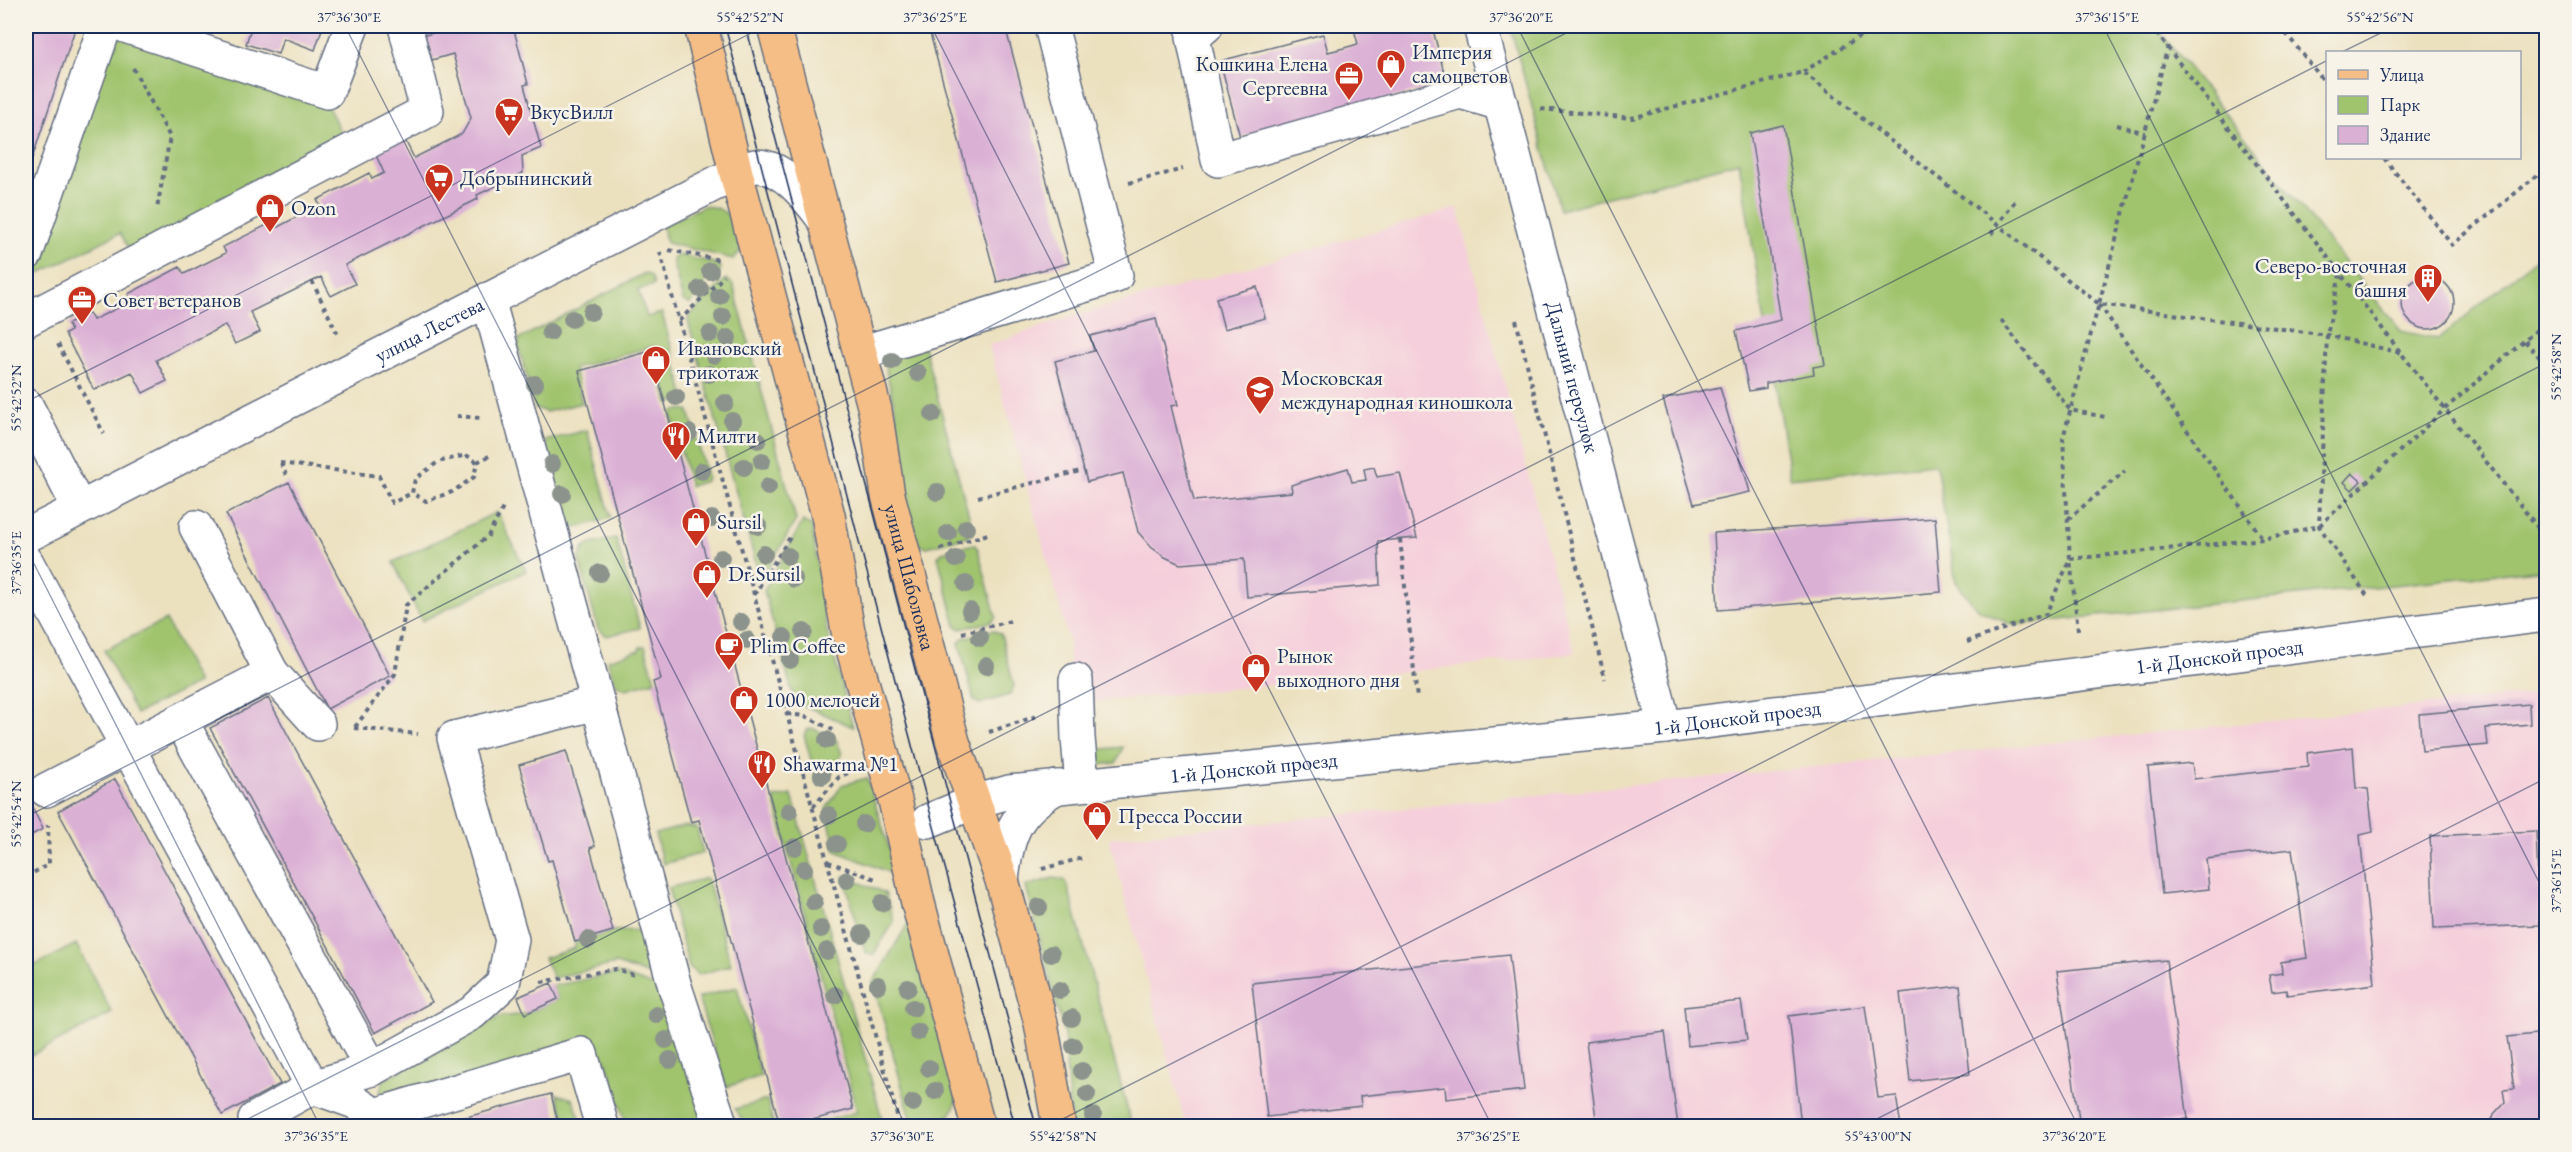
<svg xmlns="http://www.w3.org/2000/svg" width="2572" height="1152" font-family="'EB Garamond',serif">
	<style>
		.built { fill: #f5cfdb }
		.green { fill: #a0c46e; stroke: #5e7a66; stroke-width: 1.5 }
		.building { fill: #dbb0d5 }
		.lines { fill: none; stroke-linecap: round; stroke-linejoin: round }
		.minor-casing { stroke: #646d80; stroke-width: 36 }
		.major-casing { stroke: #646d80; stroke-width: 36 }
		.path { stroke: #646d80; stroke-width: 4; stroke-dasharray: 4.5 4.5; stroke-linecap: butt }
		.minor { stroke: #fff; stroke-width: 33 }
		.major { stroke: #f5be86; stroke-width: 33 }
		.tram { stroke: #1b2f5e; stroke-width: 1.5 }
		.tree { fill: #8b938c }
		.ticks { fill: none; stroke: #1b2f5e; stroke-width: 1.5; stroke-opacity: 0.45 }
		.labels { text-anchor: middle; stroke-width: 5; stroke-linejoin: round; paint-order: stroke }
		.poi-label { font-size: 21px; fill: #1b2f5e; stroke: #f7f3e8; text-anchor: start }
		.street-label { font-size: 21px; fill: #1b2f5e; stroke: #f7f3e8 }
		.neatline { fill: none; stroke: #1b2f5e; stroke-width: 2 }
		.ticks-label { font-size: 15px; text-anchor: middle; fill: #1b2f5e }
	</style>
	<rect width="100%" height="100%" fill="#f7f3e8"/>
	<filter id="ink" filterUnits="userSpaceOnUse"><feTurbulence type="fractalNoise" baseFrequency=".0167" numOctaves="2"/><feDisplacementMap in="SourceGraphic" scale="12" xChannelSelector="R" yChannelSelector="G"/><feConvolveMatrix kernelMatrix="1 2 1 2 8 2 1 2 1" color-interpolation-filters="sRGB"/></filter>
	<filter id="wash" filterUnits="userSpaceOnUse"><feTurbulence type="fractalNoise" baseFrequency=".008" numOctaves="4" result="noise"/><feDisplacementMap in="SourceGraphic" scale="24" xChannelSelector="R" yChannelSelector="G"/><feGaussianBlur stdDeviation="1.35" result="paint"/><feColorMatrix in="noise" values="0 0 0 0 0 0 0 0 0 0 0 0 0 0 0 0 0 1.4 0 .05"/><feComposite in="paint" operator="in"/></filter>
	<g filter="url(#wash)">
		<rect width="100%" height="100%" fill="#ece1bf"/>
		<!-- built -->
		<path class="built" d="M1458 208 1575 653 1415 671 1083 703 1069 680V642L989 345 1067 318Z
			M2546 693V1126H1186L1109 838Z"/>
		<!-- green -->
		<path class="green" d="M1510 26H2155L2401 331 2438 339 2546 250V569L2012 625 1977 609 1956 582 1936 464 1790 478 1739 162 1560 210Z
			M112 29 322 95 348 146 133 257 120 233 26 280V274Z
			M704 206C732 207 735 225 743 249L733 259 667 243 662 225Z
			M680 255 718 264 721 268 719 274 705 278V288L690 304 683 301 673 264V258Z
			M645 273 651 276 654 285 638 290 647 317 662 313 684 394 681 400 668 403 654 346 574 368 582 403 546 412 535 408 518 345 519 339Z
			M726 279 733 284 796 520 768 569 763 571 757 567 688 321 689 316Z
			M923 343 973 531 968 536 927 547 912 543 901 473 896 413 885 366 887 360Z
			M683 409 689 411 707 476 706 481 690 486 671 412Z
			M587 430 611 518 576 528 569 524 545 441Z
			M497 512 526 571 422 621 393 562Z
			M803 521 812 527 826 627 853 727 801 704 794 699 764 591Z
			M616 538 640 628 607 636 598 629 579 559 585 546Z
			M974 544 978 549 996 617 991 622 961 629 956 626 938 557 942 552Z
			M166 620 198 683 136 714 104 650Z
			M993 630 1001 634 1014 686 1010 695 979 704 974 700 959 643 963 638Z
			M645 646 655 681 626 689 616 685 607 660 639 650 640 647Z
			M812 728 836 739 842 754 827 780 822 782 816 778 804 735 807 730Z
			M1123 747 1116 763 1068 768 1081 751Z
			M867 778 898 876 836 851 826 809 842 785Z
			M791 795 793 799 884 1126H806L857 1112 774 798Z
			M685 826 697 828 703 853 663 864 655 834Z
			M844 876 885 893 894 922 873 955 865 952Z
			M707 878 731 965 698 975 689 967 668 888Z
			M1053 878 1064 880 1068 887 1132 1126H1071L1064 1034 1026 886Z
			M912 917 957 1100C950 1124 936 1126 913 1126L873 982Z
			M644 930 659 978 616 964 553 978 544 958 575 948V942L613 931Z
			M76 944 112 1013 26 1058V970Z
			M617 973 662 989 704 1118 687 1126H627L605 1058 596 1049 385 1097 380 1091 383 1080 499 1017 525 1014 558 999 552 986Z
			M737 987 761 1076 726 1087 698 998Z
			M557 1094 573 1099 583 1126H567Z
			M767 1100 774 1126H746L735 1109Z"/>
		<g id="blocks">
			<!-- building -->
			<path class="building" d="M26 26H76L26 177Z
				M247 26H323L315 50 283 38 278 54 246 44 251 28Z
				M446 26H513L528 84 524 85 541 148 522 156 523 173 477 195 478 199 345 265 355 284 331 296 321 277 250 312 260 332 235 344 225 325 156 360 167 381 143 393 132 372 94 390 65 334 71 331 68 324 89 313 93 320 132 301 128 294 180 267 184 274 226 253 223 247 271 223 274 229 320 205 317 200 369 173 372 179 384 173 375 153 404 138 414 158 462 134 471 118 453 54 432 60 425 35 447 29Z
				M928 26H1005L1069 263 997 282Z
				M1353 26H1432L1447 84 1240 137 1220 61 1323 34 1328 52 1344 48 1358 44Z
				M1783 125 1825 365 1813 367 1814 374 1766 383V388L1749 391 1736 331 1781 320 1750 133Z
				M2402 303a26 26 0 1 1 52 0a26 26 0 1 1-52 0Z
				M1257 287 1265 318 1224 329 1216 298Z
				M1156 319 1178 405 1171 406 1194 501 1292 492 1291 485 1348 468 1352 482 1366 480 1364 469 1374 467 1377 477 1400 473 1417 538 1378 541 1380 585 1247 597 1244 559 1180 564 1165 557 1151 547 1138 532 1123 473 1087 482 1055 361 1094 351 1090 336Z
				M651 351 853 1109 790 1126H780L699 820 691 822 653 682 661 679 579 371Z
				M1720 387 1750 492 1694 504 1663 399Z
				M2352 473 2361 481 2352 490 2344 482Z
				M289 482 390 676 327 709 226 514Z
				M1935 518 1941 592 1718 610 1714 533Z
				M268 698 432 1002 375 1033 210 728Z
				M2529 704 2530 724 2486 728 2488 745 2422 751 2419 714Z
				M2353 747 2356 788 2368 789 2373 832 2360 835 2375 984 2287 995 2286 990 2272 992 2269 975 2282 973 2281 962 2307 958 2292 849 2206 859 2209 889 2162 894 2148 767 2192 763 2194 779 2308 767 2307 753Z
				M566 751 595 846 590 848 613 931 575 942 552 860 548 861 519 765Z
				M115 779 280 1084 222 1115 58 811Z
				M26 795 43 829 26 838Z
				M2536 831 2540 925 2434 929 2430 836Z
				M1509 955 1524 1090 1446 1099 1445 1087 1360 1096 1361 1106 1267 1117 1252 983Z
				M2166 960 2188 1119 2123 1126H2080L2057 971Z
				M551 983 558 999 525 1014 518 997Z
				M1960 986 1970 1074 1910 1081 1900 993Z
				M1741 1001 1747 1040 1688 1046 1684 1007Z
				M1865 1006 1878 1098 1896 1096 1901 1126H1801L1789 1016Z
				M1665 1032 1678 1126H1597L1586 1042Z
				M2546 1033V1126H2490L2494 1114 2505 1102 2503 1090 2514 1089 2507 1037Z
				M551 1094 559 1126H446L445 1123Z"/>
		</g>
	</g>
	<g filter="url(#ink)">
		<use href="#blocks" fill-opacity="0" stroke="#646d80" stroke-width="1.5"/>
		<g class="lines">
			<!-- minor casing -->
			<g class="minor-casing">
				<g id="minor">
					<path d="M125 26 327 92 352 26"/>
					<path d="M1206 26 1193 37 1218 160 1460 92 1501 104"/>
					<path id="s1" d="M1480 26 1665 727"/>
					<path d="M26 254 105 26"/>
					<path d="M488 299 675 987 721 1126"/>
					<path d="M26 320 427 111 405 26"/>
					<path d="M860 353 1116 276 1051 26"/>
					<path d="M26 405 79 508"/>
					<path d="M196 527 272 673"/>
					<path id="s2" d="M26 536 736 173C742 171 749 167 755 166 783 165 808 198 823 218"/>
					<path d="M26 561 313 1087 355 1102 375 1115 581 1054 602 1126"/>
					<path d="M1076 680 1078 738 1082 784"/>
					<path d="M181 721 372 1069"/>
					<path d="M46 790 272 673 318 724"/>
					<path id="s3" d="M928 821 974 802 1009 792 1665 727 2546 615"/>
					<path d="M1002 880C1007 835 1015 810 1057 787"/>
					<path d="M258 1126 255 1119 313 1087 372 1069 472 1013 503 984 512 940 454 738 598 703"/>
				</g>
			</g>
			<!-- major casing -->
			<g class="major-casing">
				<g id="major">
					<path d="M701 26 736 173 828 515 848 631 895 800 918 903 978 1126"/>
					<path id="s4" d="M774 26 875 410 888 495 953 742 1002 880 1041 1023 1059 1126"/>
				</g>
			</g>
			<!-- path -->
			<path class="path" d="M1960 26H2005
				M2151 26 2401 353 2546 538
				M2280 26 2328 86
				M133 68 170 137 157 209
				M1803 72 1876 26
				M1541 109 1632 118 1803 72 2099 304 2327 335 2401 353
				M2117 125 2145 133
				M2384 158 2452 245 2546 168
				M1129 183 1183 169
				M1991 234 2015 201
				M669 250 720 260
				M660 252 900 1126
				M2340 274 2327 335 2319 526 2368 597
				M312 281 338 335
				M2099 304 2263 539
				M1516 320 1605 679
				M2001 320 2070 410 2105 417
				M679 321 724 276
				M2540 328 2546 335
				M2525 341 2542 360 2546 358
				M58 344 104 434
				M457 416 481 418
				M466 455 477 462 474 477 452 492 426 501 412 493 415 479 438 462Z
				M477 462 493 454
				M280 463 379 476 392 503 412 493
				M281 463 286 475
				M978 497 1084 470
				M2068 519 2125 471
				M1400 539 1417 699
				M940 549 988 534
				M754 595 792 534
				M2078 630 2070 559 2063 438 2168 46
				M962 633 1011 621
				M1967 642 2046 614 2070 559 2263 539 2319 526 2446 408 2546 322
				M787 714 805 716 837 732
				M355 727 395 674 406 605 488 536 504 506
				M354 728 418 734
				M989 732 1037 716
				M813 807 839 777 848 773
				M828 862 876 879
				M1042 869 1082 858
				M26 877 49 864 48 825
				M541 982 616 969 634 975"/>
			<!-- minor -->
			<use href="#minor" class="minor"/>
			<!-- major -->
			<use href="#major" class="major"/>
			<!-- tram -->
			<path class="tram" d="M725 26 914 753 1015 1126
				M746 26C844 392 937 760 1036 1126"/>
		</g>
		<!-- trees -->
		<g class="tree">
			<circle cx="710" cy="271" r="9"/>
			<circle cx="700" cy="289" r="9"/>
			<circle cx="719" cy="296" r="9"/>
			<circle cx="591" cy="312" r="9"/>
			<circle cx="723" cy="317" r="9"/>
			<circle cx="572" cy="319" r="9"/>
			<circle cx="550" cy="332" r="9"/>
			<circle cx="710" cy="334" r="9"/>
			<circle cx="728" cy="338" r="9"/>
			<circle cx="714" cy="355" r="9"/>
			<circle cx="892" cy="361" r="9"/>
			<circle cx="918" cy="373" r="9"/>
			<circle cx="709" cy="374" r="9"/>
			<circle cx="535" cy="384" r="9"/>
			<circle cx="676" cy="397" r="9"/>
			<circle cx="725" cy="403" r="9"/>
			<circle cx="933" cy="414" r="9"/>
			<circle cx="732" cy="421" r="9"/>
			<circle cx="689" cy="433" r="9"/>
			<circle cx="758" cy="440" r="9"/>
			<circle cx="762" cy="461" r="9"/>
			<circle cx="552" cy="464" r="9"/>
			<circle cx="744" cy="467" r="9"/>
			<circle cx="702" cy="471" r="9"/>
			<circle cx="768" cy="487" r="9"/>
			<circle cx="937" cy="492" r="9"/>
			<circle cx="562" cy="494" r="9"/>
			<circle cx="712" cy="519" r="9"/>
			<circle cx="758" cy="526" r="9"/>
			<circle cx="966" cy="528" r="9"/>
			<circle cx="948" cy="533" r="9"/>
			<circle cx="764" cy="554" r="9"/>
			<circle cx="788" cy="556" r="9"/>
			<circle cx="721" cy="558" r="9"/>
			<circle cx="956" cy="559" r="9"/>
			<circle cx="600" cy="573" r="9"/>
			<circle cx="794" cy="579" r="9"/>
			<circle cx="966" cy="584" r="9"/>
			<circle cx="970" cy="611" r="9"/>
			<circle cx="741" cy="622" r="9"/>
			<circle cx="804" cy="632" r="9"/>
			<circle cx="784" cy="637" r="9"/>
			<circle cx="980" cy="638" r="9"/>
			<circle cx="747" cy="640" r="9"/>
			<circle cx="790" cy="660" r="9"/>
			<circle cx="986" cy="666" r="9"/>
			<circle cx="827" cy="740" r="9"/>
			<circle cx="822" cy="776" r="9"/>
			<circle cx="789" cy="811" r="9"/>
			<circle cx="829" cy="815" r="9"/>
			<circle cx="864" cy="824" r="9"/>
			<circle cx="837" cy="844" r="9"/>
			<circle cx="795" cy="847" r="9"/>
			<circle cx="804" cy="869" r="9"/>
			<circle cx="847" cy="880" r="9"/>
			<circle cx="814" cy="902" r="9"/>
			<circle cx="882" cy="903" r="9"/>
			<circle cx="1039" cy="907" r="9"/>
			<circle cx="821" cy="929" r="9"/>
			<circle cx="862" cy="934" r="9"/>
			<circle cx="588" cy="940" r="9"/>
			<circle cx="827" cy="951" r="9"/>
			<circle cx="1051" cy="954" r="9"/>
			<circle cx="878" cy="985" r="9"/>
			<circle cx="908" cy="988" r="9"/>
			<circle cx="1060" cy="990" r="9"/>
			<circle cx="835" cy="995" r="9"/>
			<circle cx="913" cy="1008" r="9"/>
			<circle cx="656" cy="1015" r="9"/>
			<circle cx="1072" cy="1018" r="9"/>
			<circle cx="918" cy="1032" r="9"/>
			<circle cx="666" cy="1040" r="9"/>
			<circle cx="1074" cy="1046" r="9"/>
			<circle cx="670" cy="1060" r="9"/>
			<circle cx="929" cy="1068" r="9"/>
			<circle cx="1082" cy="1071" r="9"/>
			<circle cx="935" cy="1091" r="9"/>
			<circle cx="1087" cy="1094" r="9"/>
			<circle cx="913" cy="1103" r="9"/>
			<circle cx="1093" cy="1116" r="9"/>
		</g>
	</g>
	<!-- ticks -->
	<path class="ticks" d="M345 26 906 1126M931 26 1492 1126M1517 26 2078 1126M2103 26 2546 896M2342 52 2395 26M26 402 765 26M26 548 320 1126M26 817 1580 26M234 1126 2328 60M1049 1126 2546 363M1863 1126 2546 778"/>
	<!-- icons -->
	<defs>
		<g id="shop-pin" transform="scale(1.5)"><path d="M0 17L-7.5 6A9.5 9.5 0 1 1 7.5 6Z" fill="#c8321e" stroke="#f7f3e8"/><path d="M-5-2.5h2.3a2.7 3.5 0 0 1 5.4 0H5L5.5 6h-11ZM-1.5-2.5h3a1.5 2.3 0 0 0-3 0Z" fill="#fff"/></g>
		<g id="office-pin" transform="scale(1.5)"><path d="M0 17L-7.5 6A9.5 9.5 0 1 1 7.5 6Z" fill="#c8321e" stroke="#f7f3e8"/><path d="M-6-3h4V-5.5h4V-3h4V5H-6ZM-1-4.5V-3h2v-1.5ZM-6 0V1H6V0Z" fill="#fff"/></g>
		<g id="supermarket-pin" transform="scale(1.5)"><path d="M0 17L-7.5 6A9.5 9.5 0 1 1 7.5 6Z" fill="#c8321e" stroke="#f7f3e8"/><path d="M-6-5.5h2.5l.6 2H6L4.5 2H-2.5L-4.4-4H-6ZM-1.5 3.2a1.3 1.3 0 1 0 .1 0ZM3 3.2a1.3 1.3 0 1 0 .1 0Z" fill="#fff"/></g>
		<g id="building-pin" transform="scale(1.5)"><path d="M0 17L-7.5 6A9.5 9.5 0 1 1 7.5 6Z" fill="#c8321e" stroke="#f7f3e8"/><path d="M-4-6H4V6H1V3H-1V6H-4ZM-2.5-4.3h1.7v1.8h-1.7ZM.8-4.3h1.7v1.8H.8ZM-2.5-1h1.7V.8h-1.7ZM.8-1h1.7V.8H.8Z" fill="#fff"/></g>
		<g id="university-pin" transform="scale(1.5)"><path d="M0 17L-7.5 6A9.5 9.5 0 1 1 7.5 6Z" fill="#c8321e" stroke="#f7f3e8"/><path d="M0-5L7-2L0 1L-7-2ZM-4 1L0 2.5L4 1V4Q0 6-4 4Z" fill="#fff"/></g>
		<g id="restaurant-pin" transform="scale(1.5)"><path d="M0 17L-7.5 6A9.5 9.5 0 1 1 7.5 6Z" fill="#c8321e" stroke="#f7f3e8"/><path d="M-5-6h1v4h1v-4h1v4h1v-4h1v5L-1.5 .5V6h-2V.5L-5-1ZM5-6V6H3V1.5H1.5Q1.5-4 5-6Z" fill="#fff"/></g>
		<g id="cafe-pin" transform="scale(1.5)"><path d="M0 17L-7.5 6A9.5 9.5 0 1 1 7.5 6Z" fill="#c8321e" stroke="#f7f3e8"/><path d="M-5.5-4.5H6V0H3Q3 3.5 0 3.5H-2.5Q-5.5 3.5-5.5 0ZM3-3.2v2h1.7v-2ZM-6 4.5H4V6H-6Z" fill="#fff"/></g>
	</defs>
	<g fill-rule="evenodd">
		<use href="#shop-pin" x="1391" y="64"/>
		<use href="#office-pin" x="1349" y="76"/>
		<use href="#supermarket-pin" x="509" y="112"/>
		<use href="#supermarket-pin" x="439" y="178"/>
		<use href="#shop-pin" x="270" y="208"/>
		<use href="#building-pin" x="2428" y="278"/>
		<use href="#office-pin" x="82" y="300"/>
		<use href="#shop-pin" x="656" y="360"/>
		<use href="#university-pin" x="1260" y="390"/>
		<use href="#restaurant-pin" x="676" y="436"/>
		<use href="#shop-pin" x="696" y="522"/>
		<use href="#shop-pin" x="707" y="574"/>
		<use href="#cafe-pin" x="729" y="646"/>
		<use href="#shop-pin" x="1256" y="668"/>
		<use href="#shop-pin" x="744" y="700"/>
		<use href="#restaurant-pin" x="762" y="764"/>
		<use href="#shop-pin" x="1097" y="816"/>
	</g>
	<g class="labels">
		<!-- poi labels -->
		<g class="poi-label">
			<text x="1412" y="59">Империя<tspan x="1412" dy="24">самоцветов</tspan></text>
			<text x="1328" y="71" text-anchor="end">Кошкина Елена<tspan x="1328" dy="24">Сергеевна</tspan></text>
			<text x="530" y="119">ВкусВилл</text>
			<text x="460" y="185">Добрынинский</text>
			<text x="291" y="215">Ozon</text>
			<text x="2407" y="273" text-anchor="end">Северо-восточная<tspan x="2407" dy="24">башня</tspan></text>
			<text x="103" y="307">Совет ветеранов</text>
			<text x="677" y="355">Ивановский<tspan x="677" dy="24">трикотаж</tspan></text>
			<text x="1281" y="385">Московская<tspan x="1281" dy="24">международная киношкола</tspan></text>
			<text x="697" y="443">Милти</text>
			<text x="717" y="529">Sursil</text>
			<text x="728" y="581">Dr.Sursil</text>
			<text x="750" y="653">Plim Coffee</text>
			<text x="1277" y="663">Рынок<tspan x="1277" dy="24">выходного дня</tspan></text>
			<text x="765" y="707">1000 мелочей</text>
			<text x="783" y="771">Shawarma №1</text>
			<text x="1118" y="823">Пресса России</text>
		</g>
		<!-- street labels -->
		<g class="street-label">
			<text dy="7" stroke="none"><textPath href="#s2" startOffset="453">улица Лестева</textPath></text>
			<text dy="7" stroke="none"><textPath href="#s1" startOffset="363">Дальний переулок</textPath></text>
			<text dy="7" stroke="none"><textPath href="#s4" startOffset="568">улица Шаболовка</textPath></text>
			<text dy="7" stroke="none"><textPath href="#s3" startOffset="1304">1-й Донской проезд</textPath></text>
			<text dy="7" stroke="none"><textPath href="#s3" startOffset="818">1-й Донской проезд</textPath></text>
			<text dy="7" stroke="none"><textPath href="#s3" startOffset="332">1-й Донской проезд</textPath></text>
		</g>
	</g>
	<!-- margin -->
	<rect width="2572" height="1152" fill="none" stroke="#f7f3e8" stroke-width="66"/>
	<!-- legend -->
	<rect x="2326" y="51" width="195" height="108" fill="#f7f3e8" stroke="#9fa5b1" stroke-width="1.5"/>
	<rect x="2338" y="70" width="30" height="9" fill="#f5be86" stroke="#9fa5b1" stroke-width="1.5"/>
	<text x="2380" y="81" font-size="18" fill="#1b2f5e">Улица</text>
	<rect x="2338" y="96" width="30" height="18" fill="#a0c46e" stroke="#9fa5b1" stroke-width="1.5"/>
	<text x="2380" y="111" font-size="18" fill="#1b2f5e">Парк</text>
	<rect x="2338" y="126" width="30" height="18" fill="#dbb0d5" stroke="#9fa5b1" stroke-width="1.5"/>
	<text x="2380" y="141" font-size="18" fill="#1b2f5e">Здание</text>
	<rect x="33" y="33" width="2506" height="1086" class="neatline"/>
	<g class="ticks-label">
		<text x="349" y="22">37°36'30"E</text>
		<text x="750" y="22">55°42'52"N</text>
		<text x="935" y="22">37°36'25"E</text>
		<text x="1521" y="22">37°36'20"E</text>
		<text x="2107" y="22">37°36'15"E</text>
		<text x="2380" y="22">55°42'56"N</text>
		<text transform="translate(2556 367) rotate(-90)" y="5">55°42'58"N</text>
		<text transform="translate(16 398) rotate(-90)" y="5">55°42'52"N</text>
		<text transform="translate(16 563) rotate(-90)" y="5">37°36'35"E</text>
		<text transform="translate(16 814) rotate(-90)" y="5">55°42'54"N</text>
		<text transform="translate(2556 881) rotate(-90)" y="5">37°36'15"E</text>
		<text x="316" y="1141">37°36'35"E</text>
		<text x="902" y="1141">37°36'30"E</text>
		<text x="1063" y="1141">55°42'58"N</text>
		<text x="1488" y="1141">37°36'25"E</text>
		<text x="1878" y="1141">55°43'00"N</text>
		<text x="2074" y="1141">37°36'20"E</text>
	</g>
</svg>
